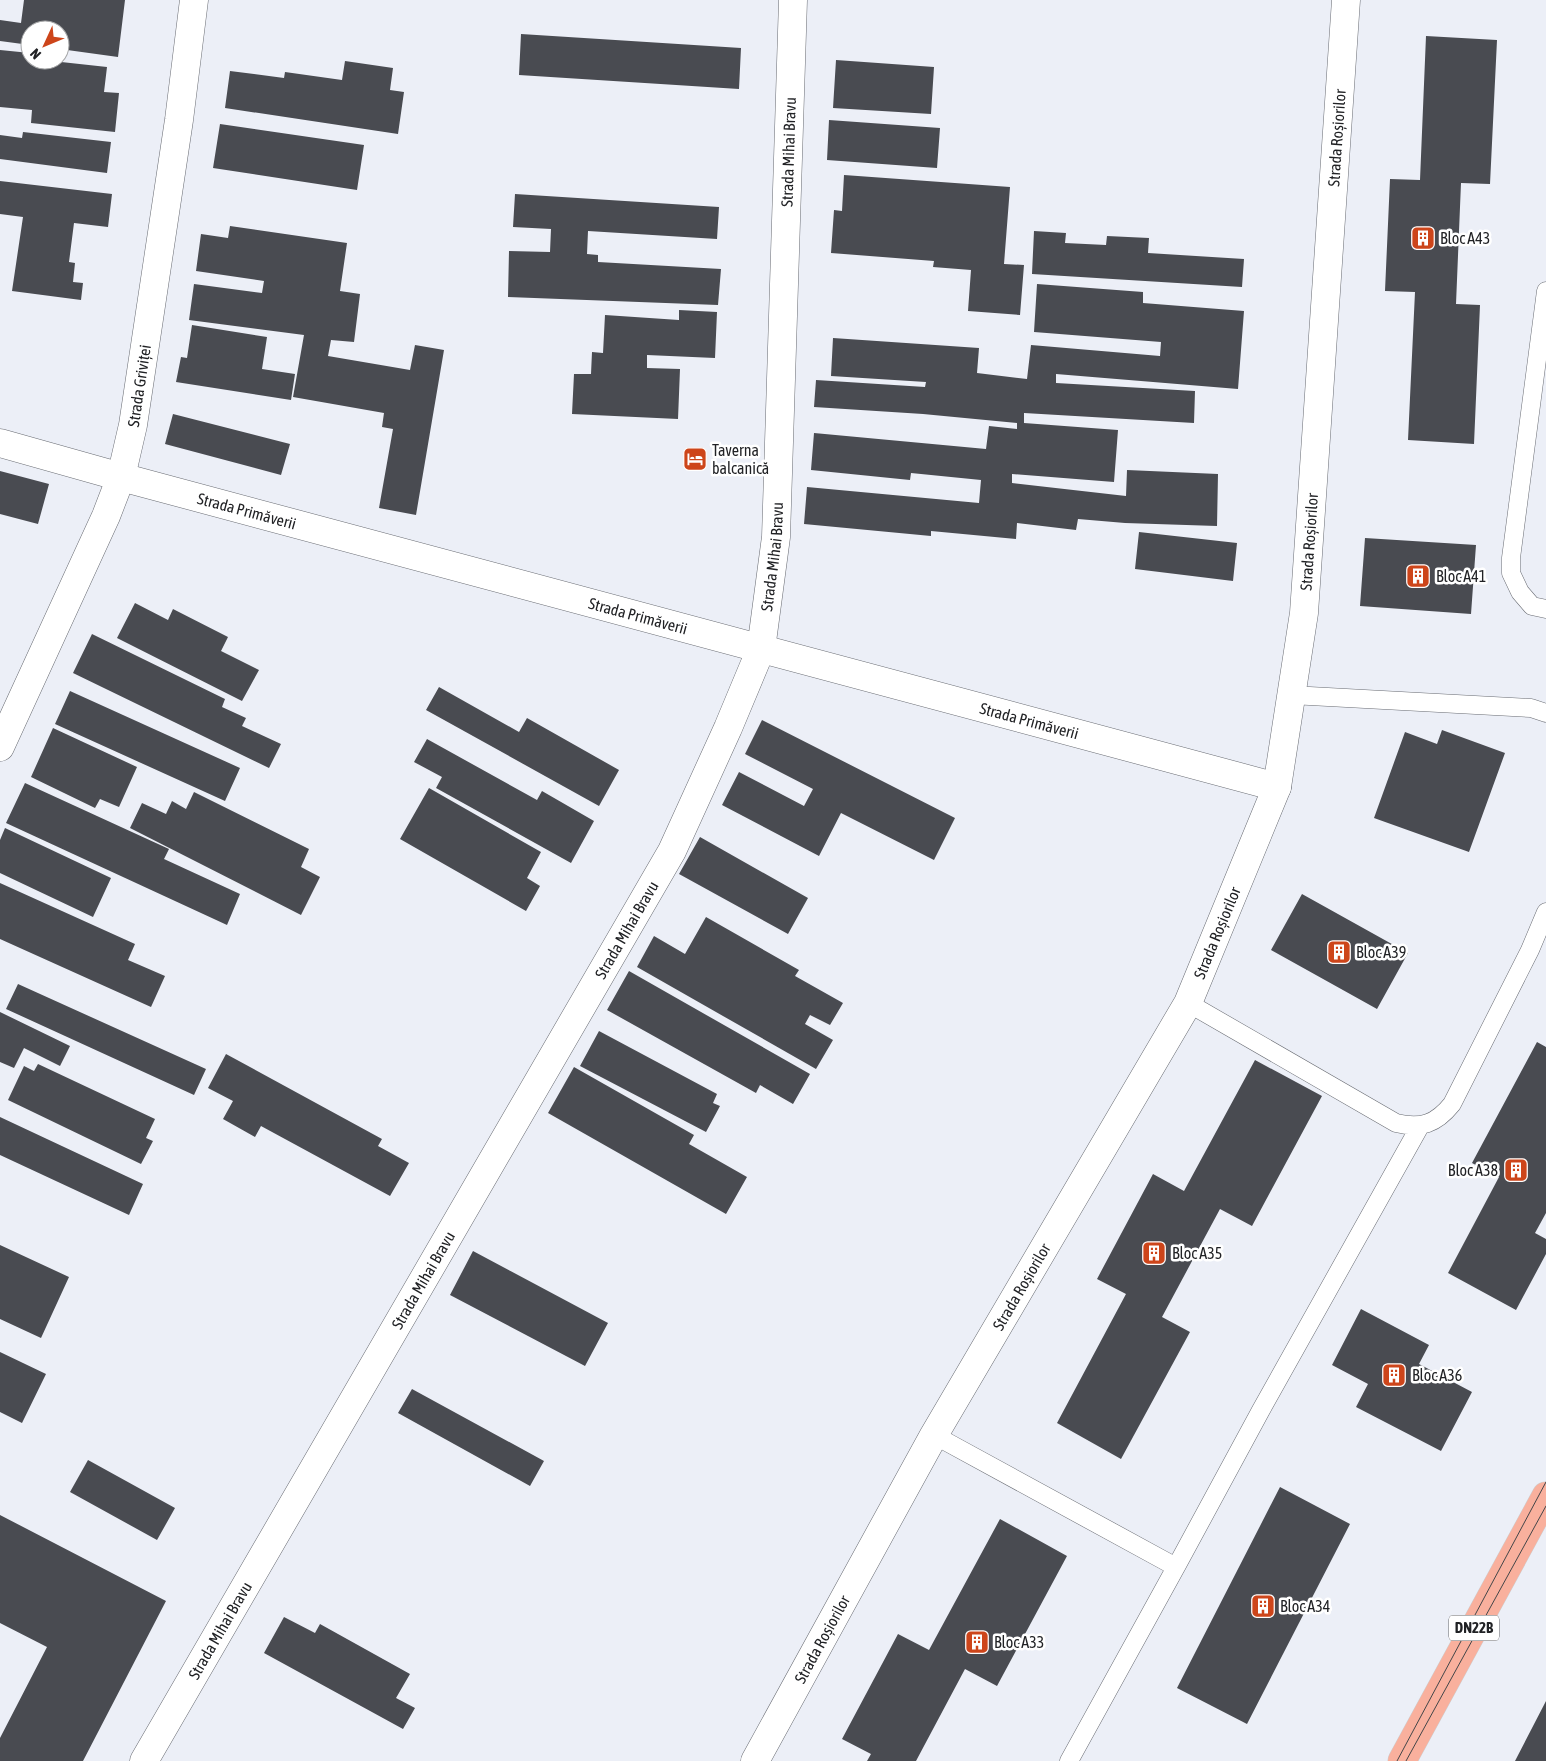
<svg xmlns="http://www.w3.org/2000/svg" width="1546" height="1761" font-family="'Asap Condensed',sans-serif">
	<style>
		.building { fill: #494b51 }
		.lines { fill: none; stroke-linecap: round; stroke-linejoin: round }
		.lane-casing { stroke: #696c73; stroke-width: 19 }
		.street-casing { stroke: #696c73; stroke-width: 29 }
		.secondary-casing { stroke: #696c73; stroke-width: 29 }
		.primary-casing { stroke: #cececf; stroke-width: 29 }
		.lane { stroke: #fff; stroke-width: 18 }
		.street { stroke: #fff; stroke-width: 28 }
		.secondary { stroke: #fff; stroke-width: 28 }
		.primary { stroke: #f9b09d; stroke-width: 28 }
		.tram { stroke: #444649; stroke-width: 1 }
		.labels { text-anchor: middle; stroke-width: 5; stroke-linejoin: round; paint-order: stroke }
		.shield { fill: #fff; stroke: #646466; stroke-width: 1 }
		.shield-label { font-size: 15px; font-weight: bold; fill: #212225 }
		.street-label { font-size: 16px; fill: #212225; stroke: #fff }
		.poi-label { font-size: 16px; fill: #212225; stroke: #fff; text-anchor: start }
	</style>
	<rect width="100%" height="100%" fill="#eceff7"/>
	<!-- building -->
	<path class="building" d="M24 0H125L118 57 60 49V30H30V45L0 41V20L21 23Z
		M521 34 741 48 739 89 519 75Z
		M1426 36 1497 40 1490 184 1461 183 1456 304 1480 305 1474 444 1408 440 1415 292 1385 291 1390 179 1420 180Z
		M0 50 30 53V60H52V61L107 67 104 92 119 93 115 132 31 123 32 110 0 107Z
		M836 60 934 67 931 114 833 108Z
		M345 61 393 68 390 90 404 92 398 134 225 108 230 71 284 78 285 72 342 80Z
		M829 120 940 128 937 168 827 160Z
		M220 124 364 145 357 190 213 168Z
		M23 132 111 142 107 173 0 159V135L22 138Z
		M844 175 1010 187 1004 264 1024 265 1020 315 968 311 971 270 933 267 934 261 831 253 834 210 842 211Z
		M0 181 112 194 108 227 74 223 69 262 75 263 73 282 83 283 81 300 12 291 23 217 0 214Z
		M515 194 719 207 717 239 588 231 587 254 598 255V262L721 269 718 305 508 297 509 251 550 252 551 229 513 227Z
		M230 226 347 243 340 291 360 294 354 342 331 340 328 356 410 370 415 345 444 350 416 515 379 508 393 429 382 427 384 413 293 397 304 335 189 320 194 284 262 293 264 281 196 271 201 234 228 238Z
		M1034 231 1066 233 1065 243 1106 245 1107 236 1149 238 1148 253 1244 259 1242 287 1032 274Z
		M1037 284 1143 292V303L1244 311 1238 389 1056 374V383L1195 391 1194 423 1024 413V423L1118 430 1114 482 1012 474V483L1126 496 1127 470 1218 474 1217 526 1125 523 1078 519 1076 530 1017 523 1016 539 931 531V536L804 524 807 487 979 503 981 480 911 473 910 480 811 470 814 433 986 449 989 426 1017 429V423L923 414 814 407 816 380 925 387 926 382 831 376 833 338 979 348 977 373 1027 379 1031 345 1160 356 1161 342 1034 332Z
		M679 310 717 312 715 358 647 355V368L680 369 678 419 572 414 574 374H591L592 352 603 353 605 315 679 320Z
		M192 325 267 337 262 369 295 374 291 400 176 382 181 357 187 358Z
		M173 414 290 444 281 475 165 444Z
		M0 471 49 484 38 524 0 514Z
		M1139 532 1237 543 1233 581 1135 569Z
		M1365 538 1476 545 1471 614 1360 606Z
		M135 603 168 620 173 609 228 637 221 651 259 670 242 701 117 638Z
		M92 634 225 699 222 707 246 718 242 726 281 744 269 768 73 673Z
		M439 687 519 732 527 718 619 770 599 806 426 710Z
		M70 691 240 768 225 801 55 724Z
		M762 720 955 818 934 860 841 813 819 856 722 805 739 772 804 806 813 789 745 754Z
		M53 728 137 767 119 807 100 799 95 808 31 777Z
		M1442 730 1505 753 1469 852 1374 818 1405 732 1437 744Z
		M427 739 537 800 542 791 594 821 571 863 436 788 442 777 414 762Z
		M25 783 169 849 164 859 240 894 227 925 6 823Z
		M429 788 541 852 527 878 540 886 526 911 400 839Z
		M194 792 309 849 301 867 320 877 301 915 130 828 142 803 166 814 172 801 186 809Z
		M5 828 111 878 93 917 0 873V840Z
		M700 837 808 898 788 934 679 874Z
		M0 883 135 944 128 960 165 976 151 1007 0 939Z
		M1302 894 1408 953 1377 1009 1271 950Z
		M706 917 799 970 795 976 843 1003 830 1025 810 1015 805 1024 833 1040 816 1069 637 967 654 936 685 954Z
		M629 971 810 1074 793 1104 760 1085 756 1093 607 1010Z
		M18 984 206 1069 194 1095 6 1009Z
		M0 1012 70 1046 60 1066 24 1048 14 1068 0 1062Z
		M599 1031 717 1094 713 1103 720 1106 706 1132 580 1066Z
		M1537 1042 1546 1047V1213L1535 1233 1546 1239V1254L1516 1310 1448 1273 1499 1177 1472 1163Z
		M226 1054 382 1139 378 1146 409 1163 390 1196 261 1126 255 1137 223 1119 233 1101 208 1088Z
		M1255 1060 1322 1096 1252 1226 1220 1209 1162 1317 1190 1332 1121 1459 1057 1423 1126 1294 1097 1279 1153 1174 1184 1191Z
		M38 1064 155 1119 146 1138 153 1141 141 1164 8 1100 24 1066 34 1071Z
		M574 1067 694 1135 689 1144 747 1177 726 1214 548 1113Z
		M0 1117 143 1184 129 1215 0 1155Z
		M0 1245 69 1277 41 1338 0 1319Z
		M473 1251 608 1323 585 1366 450 1295Z
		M1361 1309 1429 1345 1419 1364 1472 1392 1441 1451 1356 1407 1368 1384 1332 1365Z
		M0 1352 46 1374 22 1423 0 1412Z
		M412 1389 544 1461 530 1486 398 1413Z
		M88 1460 175 1508 157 1540 70 1492Z
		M1280 1487 1350 1524 1247 1724 1177 1688Z
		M0 1515 166 1601 83 1761H0V1738L47 1647 0 1623Z
		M1000 1519 1067 1556 997 1686 965 1669 916 1761H867L871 1754 842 1739 898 1634 929 1650Z
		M284 1617 315 1633 320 1624 410 1674 396 1698 415 1708 403 1729 264 1653Z
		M1546 1701V1761H1515Z"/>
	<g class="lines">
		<!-- lane casing -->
		<g class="lane-casing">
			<path id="lane" d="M1546 291 1511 558V573L1520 592 1532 606 1546 609
				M1291 695 1531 708 1546 713
				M1188 1003 1396 1123C1421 1129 1436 1124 1452 1104L1530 950 1546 912
				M934 1435 1176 1567 1261 1410 1420 1126
				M1069 1761 1176 1567"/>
		</g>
		<!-- street casing -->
		<g class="street-casing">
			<g id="street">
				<path id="s1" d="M0 443 121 477 1277 787"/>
				<path id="s2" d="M144 1761 672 851 728 728 761 649 776 537 793 0"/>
				<path id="s3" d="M755 1761 934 1435 1188 1003 1277 787 1304 613 1346 0"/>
			</g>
		</g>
		<!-- secondary casing -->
		<g class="secondary-casing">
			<g id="secondary">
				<path id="s4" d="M0 747 106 516 121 477 133 425 179 120 194 0"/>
			</g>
		</g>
		<!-- primary casing -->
		<g class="primary-casing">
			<path id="primary" d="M1402 1761 1546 1496"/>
		</g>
		<!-- lane -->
		<use href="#lane" class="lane"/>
		<!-- street -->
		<use href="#street" class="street"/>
		<!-- secondary -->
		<use href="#secondary" class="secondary"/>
		<!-- primary -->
		<use href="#primary" class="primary"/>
		<!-- tram -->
		<path class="tram" d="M1397 1761 1546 1482
			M1406 1761 1546 1506"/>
	</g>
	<!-- icons -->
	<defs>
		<g id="building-square" transform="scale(1.25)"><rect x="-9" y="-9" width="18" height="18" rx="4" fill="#cd451a" stroke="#fff"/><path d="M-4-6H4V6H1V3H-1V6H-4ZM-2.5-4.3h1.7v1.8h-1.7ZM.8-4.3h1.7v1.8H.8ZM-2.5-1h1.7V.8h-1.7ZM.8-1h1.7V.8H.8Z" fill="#fff"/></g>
		<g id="hotel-square" transform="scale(1.25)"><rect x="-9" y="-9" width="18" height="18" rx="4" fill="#cd451a" stroke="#fff"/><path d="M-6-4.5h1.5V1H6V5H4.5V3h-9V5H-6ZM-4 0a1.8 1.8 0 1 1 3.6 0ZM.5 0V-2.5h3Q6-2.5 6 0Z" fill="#fff"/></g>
	</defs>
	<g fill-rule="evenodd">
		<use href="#building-square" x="1423" y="238"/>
		<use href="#hotel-square" x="695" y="459"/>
		<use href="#building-square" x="1418" y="576"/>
		<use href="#building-square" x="1339" y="952"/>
		<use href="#building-square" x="1516" y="1170"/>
		<use href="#building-square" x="1154" y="1253"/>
		<use href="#building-square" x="1394" y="1375"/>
		<use href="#building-square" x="1263" y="1606"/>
		<use href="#building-square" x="977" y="1642"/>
	</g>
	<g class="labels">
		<!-- shield labels -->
		<rect class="shield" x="1449" y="1615.5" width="50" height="25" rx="4"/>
		<g class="shield-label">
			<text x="1474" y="1633">DN22B</text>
		</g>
		<!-- street labels -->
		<g class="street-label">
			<text dy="6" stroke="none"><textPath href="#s3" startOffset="1759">Strada Roșiorilor</textPath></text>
			<text dy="6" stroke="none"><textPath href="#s2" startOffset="1771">Strada Mihai Bravu</textPath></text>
			<text dy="6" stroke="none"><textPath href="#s4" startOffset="389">Strada Griviței</textPath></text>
			<text dy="6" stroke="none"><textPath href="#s1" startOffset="256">Strada Primăverii</textPath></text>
			<text dy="6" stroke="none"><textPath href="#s3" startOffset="1354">Strada Roșiorilor</textPath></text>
			<text dy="6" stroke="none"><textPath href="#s2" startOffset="1366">Strada Mihai Bravu</textPath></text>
			<text dy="6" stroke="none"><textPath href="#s1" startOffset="661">Strada Primăverii</textPath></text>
			<text dy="6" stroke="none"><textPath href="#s1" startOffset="1066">Strada Primăverii</textPath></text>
			<text dy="6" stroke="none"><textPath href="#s2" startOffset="961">Strada Mihai Bravu</textPath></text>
			<text dy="6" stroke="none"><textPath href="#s3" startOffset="949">Strada Roșiorilor</textPath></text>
			<text dy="6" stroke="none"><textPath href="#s2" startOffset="556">Strada Mihai Bravu</textPath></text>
			<text dy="6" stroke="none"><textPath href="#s3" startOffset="544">Strada Roșiorilor</textPath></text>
			<text dy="6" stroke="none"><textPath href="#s2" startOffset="151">Strada Mihai Bravu</textPath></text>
			<text dy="6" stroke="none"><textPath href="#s3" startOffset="139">Strada Roșiorilor</textPath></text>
		</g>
		<!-- poi labels -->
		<g class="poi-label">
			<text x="1440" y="244">Bloc A43</text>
			<text x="712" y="456">Taverna<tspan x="712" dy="18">balcanică</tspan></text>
			<text x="1436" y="582">Bloc A41</text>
			<text x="1356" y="958">Bloc A39</text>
			<text x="1498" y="1176" text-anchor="end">Bloc A38</text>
			<text x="1172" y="1259">Bloc A35</text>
			<text x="1412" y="1381">Bloc A36</text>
			<text x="1280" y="1612">Bloc A34</text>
			<text x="994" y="1648">Bloc A33</text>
		</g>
	</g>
	<!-- north arrow -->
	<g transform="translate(45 45) rotate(226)"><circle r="24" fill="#ffffff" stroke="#a6a7a8"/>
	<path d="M0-4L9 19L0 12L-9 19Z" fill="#cd451a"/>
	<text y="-8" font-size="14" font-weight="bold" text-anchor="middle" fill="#212225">N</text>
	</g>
</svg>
